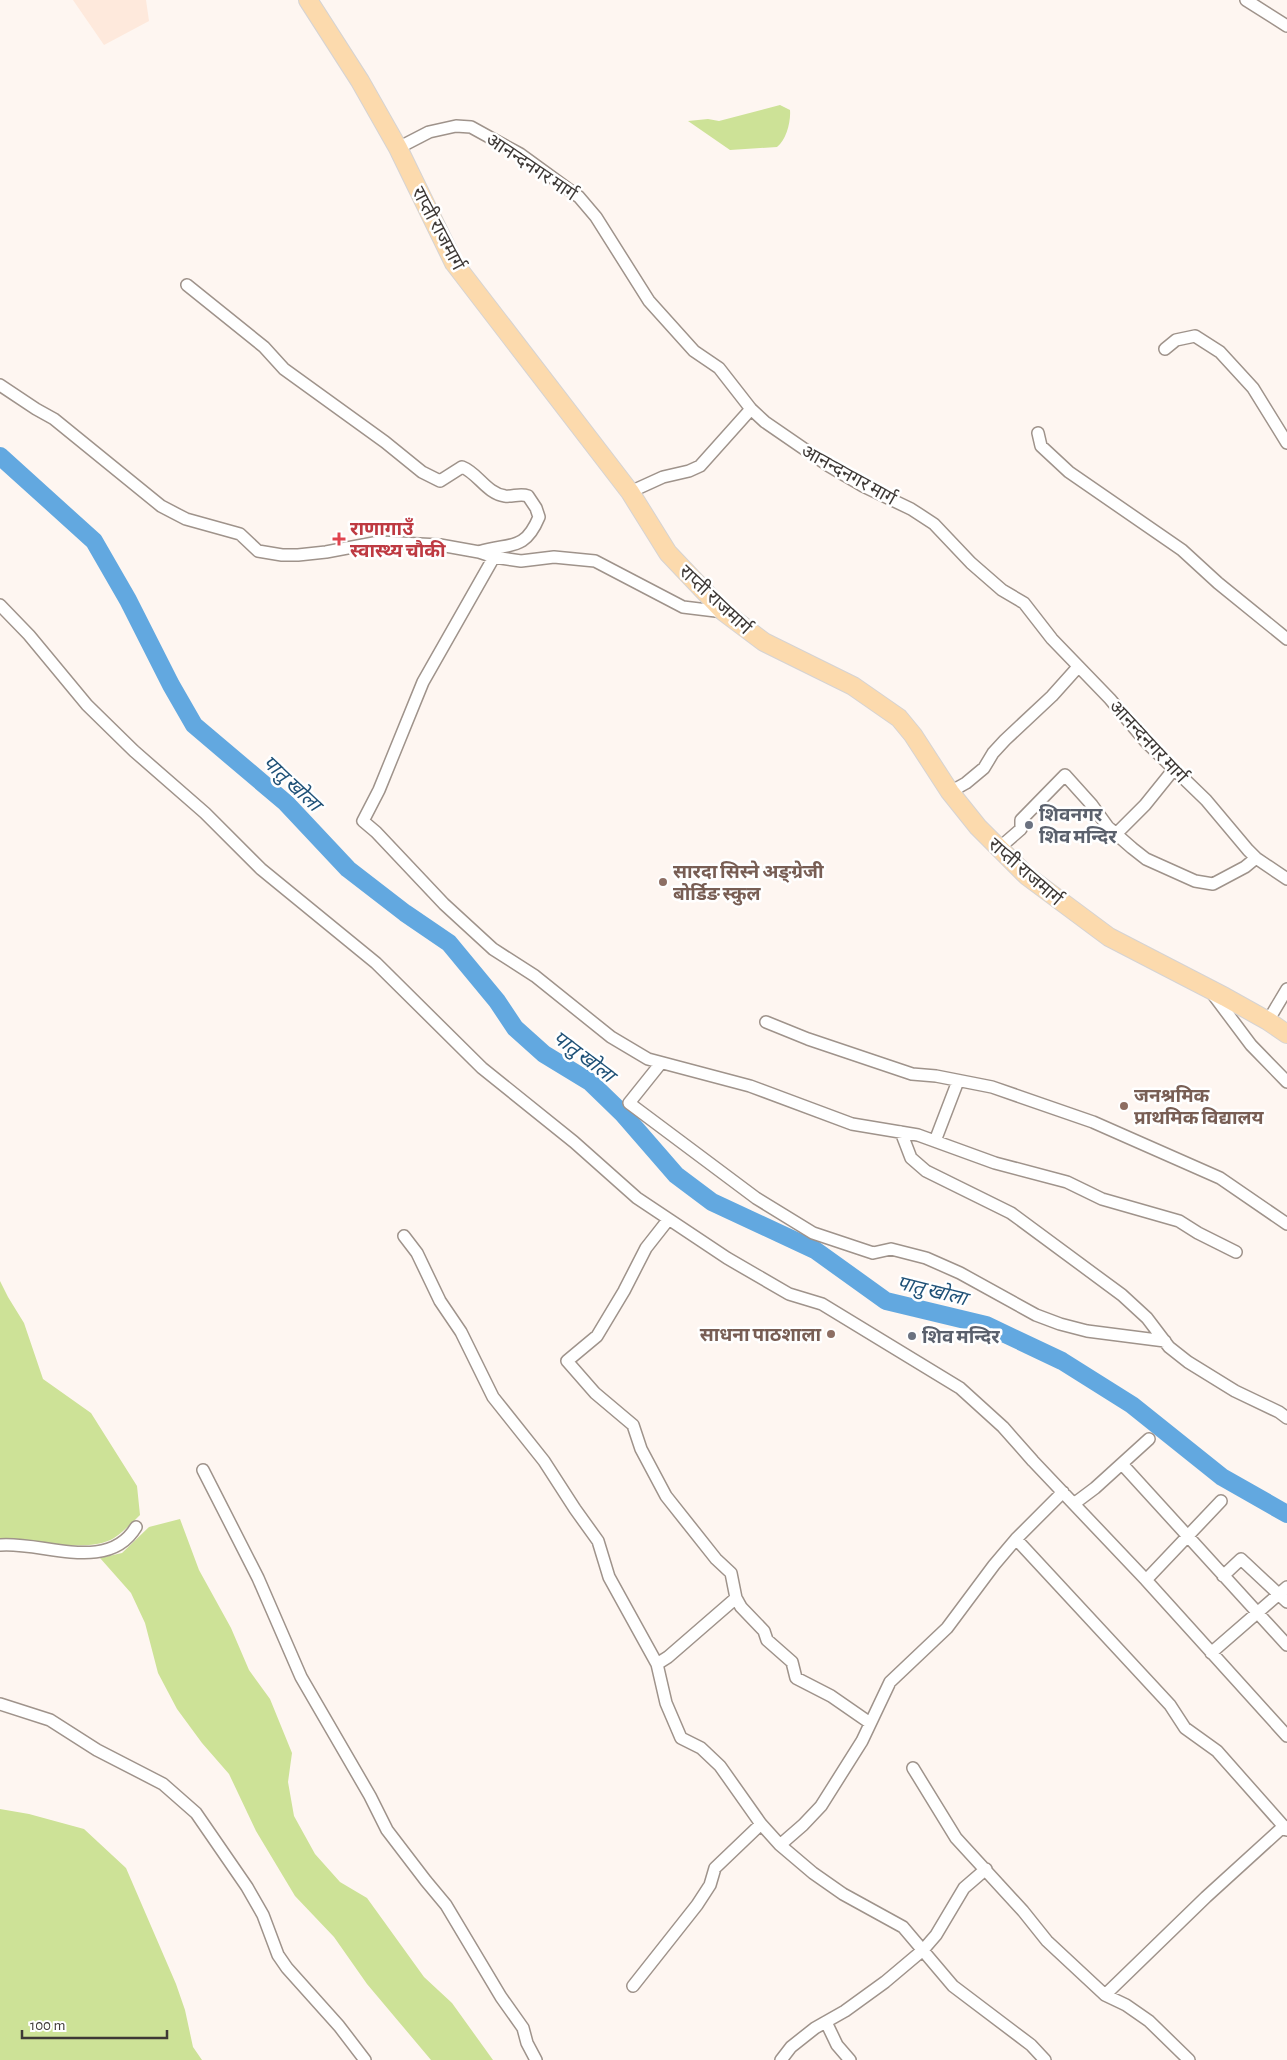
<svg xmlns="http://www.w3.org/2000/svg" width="1287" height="2060" font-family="'Alegreya Sans','Noto Sans Devanagari',sans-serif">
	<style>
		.built { fill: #fee9dc }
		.green { fill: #cde297 }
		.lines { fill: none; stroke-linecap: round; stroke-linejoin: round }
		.river { stroke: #62a8e0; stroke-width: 18 }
		.street-casing { stroke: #9f938b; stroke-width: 14 }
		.primary-casing { stroke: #d5d3d3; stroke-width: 20 }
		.street { stroke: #fff; stroke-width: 11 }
		.primary { stroke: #fcdaad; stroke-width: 18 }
		.health-dot { fill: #e0444e; stroke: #fff; stroke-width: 2 }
		.worship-dot { fill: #6b7280; stroke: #fff; stroke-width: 2 }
		.education-dot { fill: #8d6e63; stroke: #fff; stroke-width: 2 }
		.labels { text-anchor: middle; stroke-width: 5; stroke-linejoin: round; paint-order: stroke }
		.street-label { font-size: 19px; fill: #3e3936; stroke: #fff }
		.health-label { font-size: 19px; font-weight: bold; fill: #be3a42; stroke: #fff; text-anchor: start }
		.worship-label { font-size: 19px; font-weight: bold; fill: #5b616d; stroke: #fff; text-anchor: start }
		.education-label { font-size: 19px; font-weight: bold; fill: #785e54; stroke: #fff; text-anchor: start }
		.water-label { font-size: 20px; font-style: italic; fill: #1f5177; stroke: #fff }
	</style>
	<rect width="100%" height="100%" fill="#fef6f1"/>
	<!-- built -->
	<path class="built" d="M73 0H146L149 21 104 45Z"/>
	<!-- green -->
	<path class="green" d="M780 105 790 110C791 122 786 140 777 147L730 150 688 121 708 119 719 121Z
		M0 1281 8 1297 24 1323 43 1379 91 1413 137 1486 140 1515C132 1523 123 1532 114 1538 91 1553 29 1541 0 1541Z
		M180 1519 199 1570 231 1628 249 1670 270 1699 292 1753 288 1782 294 1816 315 1854 340 1882 367 1898 424 1977 452 2003 493 2060H431L367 1984 334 1937 295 1896 256 1831 229 1774 202 1743 177 1709 158 1673 145 1623 131 1593 100 1558 122 1553 149 1527Z
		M0 1809 29 1814 84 1829 126 1868 176 1984 185 2010 193 2047 202 2060H0Z"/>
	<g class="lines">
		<!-- river -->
		<path class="river" d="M0 456 94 541 128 600 171 685 194 725 286 803 348 869 405 913 449 943 497 1001 515 1028 544 1054 590 1082 623 1114 676 1175 712 1202 815 1250 886 1301 986 1325 1062 1361 1132 1405 1222 1477 1287 1514"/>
		<!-- street casing -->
		<g class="street-casing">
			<path id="street" d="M1246 0 1287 26
				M398 148 429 132 456 126 471 127 520 154 579 197 596 217 649 301 694 351 719 368 751 409 765 422 829 466 863 486 911 509 934 524 971 563 1002 590 1024 603 1052 639 1110 699 1146 742 1206 800 1248 850 1256 858 1287 879
				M187 285 264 347 284 369 385 442 422 472 440 481 462 467C478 473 486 493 505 496 513 497 520 493 528 496L536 508 539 517C524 553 509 542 479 552
				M1165 349 1176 340 1195 336 1220 352 1253 388 1287 443
				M0 385 36 409 54 419 161 506 186 519 240 534 258 551 282 555H298L326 552 379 542 440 545 479 552 494 557 521 561 554 557 595 561 683 607 724 612
				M1038 433 1041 446 1069 472 1182 550 1218 583 1287 639
				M630 492 663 477 689 471 700 466 751 409
				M494 557 423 682 379 790 363 821 376 832 444 904 493 949 535 976 611 1037 648 1059 750 1086 852 1124 918 1135 995 1163 1067 1182 1102 1199 1179 1221 1198 1233 1236 1252
				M0 605 29 635 87 705 134 751 205 813 261 869 376 963 482 1068 574 1142 637 1198 727 1258 789 1294 822 1304 960 1388 1003 1427 1033 1461 1146 1580 1287 1736
				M950 792 966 783 984 768 993 753 1005 740 1052 696 1078 667
				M1116 834 1145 805 1174 769
				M998 849 1021 829V820L1065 775 1092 805 1108 827 1132 848 1146 859 1195 881 1213 884 1245 867 1256 858
				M1212 993 1251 1045 1287 1082
				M1268 1021 1287 989
				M766 1022 808 1039 912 1074 936 1076 992 1087 1093 1122 1220 1178 1287 1224
				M661 1063 629 1103 756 1198 813 1233 873 1253 891 1249 926 1258 960 1273 1036 1315 1060 1324 1087 1331 1165 1341
				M901 1132 911 1158 926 1171 1011 1213 1122 1295 1147 1318 1169 1347 1188 1362 1235 1391 1279 1412 1287 1418
				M935 1141 958 1081
				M668 1220 646 1248 624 1291 597 1336 567 1361 595 1393 633 1425 641 1449 666 1496 716 1559 731 1573 736 1598 741 1607 764 1631 767 1640 792 1662 796 1678 831 1696 870 1723
				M404 1236 417 1253 440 1301 461 1332 493 1397 544 1461 575 1509 598 1541 609 1577 657 1664 666 1703 681 1738 701 1748 720 1766 761 1824 780 1845 813 1873 843 1894 903 1927 953 1986 1031 2045 1045 2060
				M1122 1464 1287 1645
				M203 1470 258 1578 301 1677 370 1796 387 1830 426 1881 446 1905 501 1997 523 2028 527 2043 536 2060
				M1075 1503 1095 1488 1149 1439
				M1016 1539 1170 1705 1185 1728 1217 1751 1287 1830
				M0 1545C42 1541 108 1574 136 1527
				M1223 1576 1241 1559 1287 1602
				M1146 1580 1221 1501
				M1211 1653 1287 1587
				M657 1664 668 1657 736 1598
				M0 1704 50 1720 97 1750 163 1784 196 1813 247 1887 263 1915 278 1955 287 1968 339 2026 365 2060
				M913 1768 956 1838 1023 1911 1047 1941 1105 1995 1126 2005 1149 2021 1189 2060
				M780 1845 803 1825 821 1806 862 1741 890 1682 947 1628 994 1565 1016 1539 1063 1492
				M633 1986 697 1905 710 1885 715 1868 761 1824
				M1105 1995 1206 1897 1284 1826
				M826 2022 837 2045 850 2060
				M781 2060 791 2047 815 2028 845 2011 885 1982 923 1950 936 1935 964 1888 986 1869"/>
		</g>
		<!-- primary casing -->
		<g class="primary-casing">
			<path id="primary" d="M308 0 360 81 398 148 454 263 630 492 668 553 724 612 764 642 853 686 899 718 913 735 950 792 978 827 1027 876 1109 937 1225 997 1268 1021 1287 1034"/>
		</g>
		<!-- street -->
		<use href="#street" class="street"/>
		<!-- primary -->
		<use href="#primary" class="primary"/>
	</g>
	<!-- markers -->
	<path class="health-dot" d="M336.5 531.5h5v5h5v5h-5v5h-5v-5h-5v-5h5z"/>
	<g class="worship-dot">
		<circle cx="1029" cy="825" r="5"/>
		<circle cx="912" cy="1336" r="5"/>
	</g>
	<g class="education-dot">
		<circle cx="663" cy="882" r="5"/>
		<circle cx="1124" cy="1106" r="5"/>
		<circle cx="831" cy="1334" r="5"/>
	</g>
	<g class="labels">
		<!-- street labels -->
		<g class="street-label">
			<text transform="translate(532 166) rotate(34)" y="7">आनन्दनगर मार्ग</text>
			<text transform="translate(439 228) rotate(62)" y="7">राप्ती राजमार्ग</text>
			<text transform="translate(849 474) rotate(29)" y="7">आनन्दनगर मार्ग</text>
			<text transform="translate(716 599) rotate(43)" y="7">राप्ती राजमार्ग</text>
			<text transform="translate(1149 741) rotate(47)" y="7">आनन्दनगर मार्ग</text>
			<text transform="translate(1026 871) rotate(41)" y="7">राप्ती राजमार्ग</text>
		</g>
		<!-- health labels -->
		<g class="health-label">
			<text x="350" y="535">राणागाउँ<tspan x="350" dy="22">स्वास्थ्य चौकी</tspan></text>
		</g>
		<!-- worship labels -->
		<g class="worship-label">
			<text x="1039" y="821">शिवनगर<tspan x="1039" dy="22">शिव मन्दिर</tspan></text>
			<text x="922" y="1343">शिव मन्दिर</text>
		</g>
		<!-- education labels -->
		<g class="education-label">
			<text x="673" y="878">सारदा सिस्ने अङ्ग्रेजी<tspan x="673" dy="22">बोर्डिङ स्कुल</tspan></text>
			<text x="1134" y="1102">जनश्रमिक<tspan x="1134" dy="22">प्राथमिक विद्यालय</tspan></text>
			<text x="821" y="1341" text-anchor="end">साधना पाठशाला</text>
		</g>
		<!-- water labels -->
		<g class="water-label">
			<text transform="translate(292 783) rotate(43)" y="7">पातु खोला</text>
			<text transform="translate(584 1056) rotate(37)" y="7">पातु खोला</text>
			<text transform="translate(932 1290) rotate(14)" y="7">पातु खोला</text>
		</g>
	</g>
	<!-- scale -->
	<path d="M22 2030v8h145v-8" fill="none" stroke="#3e3936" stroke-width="2.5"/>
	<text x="30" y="2030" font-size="15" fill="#3e3936" stroke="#ffffff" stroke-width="4" paint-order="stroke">100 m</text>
</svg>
